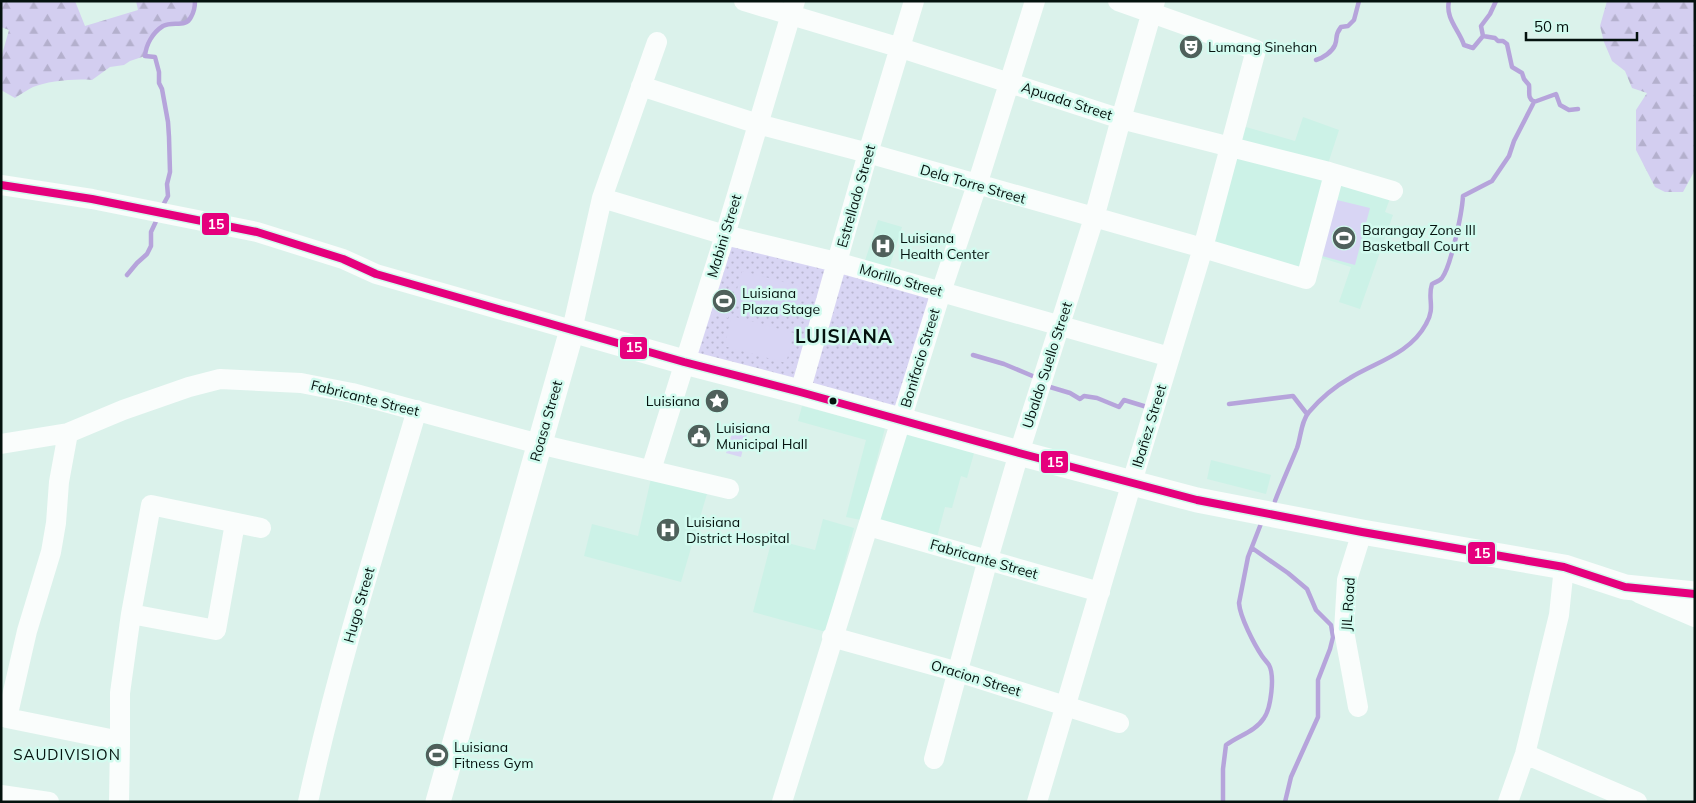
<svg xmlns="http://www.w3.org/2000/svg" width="1696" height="803" font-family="Mulish,sans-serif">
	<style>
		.built { fill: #ccf2e7 }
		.forest { fill: url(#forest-firs) }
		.park { fill: url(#park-dots) }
		.pitch { fill: #d8d5f4 }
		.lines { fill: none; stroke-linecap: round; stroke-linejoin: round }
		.stream { stroke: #b6a4db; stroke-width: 4.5 }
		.minor { stroke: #fafdfc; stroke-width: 20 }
		.major { stroke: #fafdfc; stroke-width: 25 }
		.bus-1-casing { stroke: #d2fbef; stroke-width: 11 }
		.bus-1 { stroke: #e5007d; stroke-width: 8 }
		.bus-dot { fill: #04120e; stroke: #d2fbef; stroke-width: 2 }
		.labels { text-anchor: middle; stroke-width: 5; stroke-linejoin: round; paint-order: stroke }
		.poi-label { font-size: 14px; fill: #04120e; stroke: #d2fbef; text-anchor: start }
		.street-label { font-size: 14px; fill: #04120e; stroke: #d2fbef }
		.neighbourhood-label { font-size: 15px; letter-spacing: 1px; fill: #04120e; stroke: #d2fbef }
		.district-label { font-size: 19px; font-weight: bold; letter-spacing: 1px; fill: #04120e; stroke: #d2fbef }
		.line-badge { stroke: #d2fbef; stroke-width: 2 }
		.badge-label { font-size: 14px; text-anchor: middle; font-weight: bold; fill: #fff }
	</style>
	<defs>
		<pattern id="forest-firs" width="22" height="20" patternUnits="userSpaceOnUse" patternTransform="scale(1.25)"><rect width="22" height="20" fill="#d3cef0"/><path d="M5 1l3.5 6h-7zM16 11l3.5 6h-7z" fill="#b4b0cd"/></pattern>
		<pattern id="park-dots" width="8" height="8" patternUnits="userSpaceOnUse" patternTransform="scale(1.25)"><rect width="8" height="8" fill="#d8d5f4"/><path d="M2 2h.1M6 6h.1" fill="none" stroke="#b8b6d0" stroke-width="1.8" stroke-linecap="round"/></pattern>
	</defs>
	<rect width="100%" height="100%" fill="#dbf2eb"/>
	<!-- built -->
	<path class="built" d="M1303 117 1339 130 1326 170 1392 193 1385 212 1393 215 1360 309 1339 302 1351 267 1312 255 1306 275 1206 246 1239 125 1295 141Z
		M878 220 902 227 888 272 864 264Z
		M802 406 885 428 861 520 846 517 866 440 798 421Z
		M903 426 976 446 967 478 961 476 952 508 945 507 936 541 875 525Z
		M1211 460 1271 475 1266 494 1207 479Z
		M652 474 709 487 681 582 584 556 592 524 638 536Z
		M823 519 854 528 826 632 753 612 772 539 815 550Z"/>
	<!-- forest -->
	<path class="forest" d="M1 1H75L85 26 138 10 136 1H195L193 14 189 21C183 24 179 23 173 24 157 26 147 42 145 56L130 61 124 65 110 67 92 80C76 78 47 81 33 87 27 90 21 94 15 98L1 90V58L9 30 1 27Z
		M1607 1H1695V170L1683 192H1665L1655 187 1636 150V110L1647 93 1632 88 1625 71 1612 61 1604 42 1600 26Z"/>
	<!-- park -->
	<path class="park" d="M731 243 935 294 897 411 696 357Z"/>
	<!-- pitch -->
	<path class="pitch" d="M1337 200 1370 208 1355 265 1322 256Z
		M742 271 802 287 794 317 734 300Z
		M718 289 734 294 728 318 711 314Z
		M732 316 794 333 786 363 724 346Z
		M734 427 748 430 741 457 726 453Z"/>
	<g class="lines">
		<!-- stream -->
		<path class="stream" d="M1449 1C1445 18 1459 30 1464 45L1473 48 1483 36 1481 26 1490 14 1496 1
			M1483 36 1495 38 1498 41H1503L1507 44 1512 67 1522 73 1524 79 1529 85C1530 92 1527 98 1534 102
			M1316 60C1323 58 1332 52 1335 45 1338 38 1334 36 1341 27L1348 26 1354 20 1359 1
			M162 207 168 196 167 184 170 172 169 137 168 122 162 89 159 83V72L155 57 145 56C146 45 152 33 163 26 173 21 186 28 191 17 194 12 195 7 195 1
			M127 275 137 263 147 254 151 246V232L158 217
			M973 355 1004 364 1035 377
			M1050 387 1070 393 1080 399 1084 396 1097 398 1119 407 1124 400 1147 407
			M1229 404 1293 396 1307 414
			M1275 501C1282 483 1290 465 1297 448 1301 437 1301 421 1309 412 1321 398 1334 387 1350 378 1376 362 1410 354 1426 324 1436 307 1427 299 1432 284 1435 282 1440 281 1442 278 1451 266 1462 213 1463 196L1492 181 1509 156 1514 141 1534 102 1556 94 1560 105 1569 110 1578 109
			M1252 548 1288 573 1307 589 1316 610 1331 625 1333 637 1330 649 1318 680V717L1291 777 1285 802
			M1223 802V769L1226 745C1238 736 1256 731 1264 718 1271 708 1275 676 1269 665 1267 662 1264 659 1262 656 1254 644 1240 617 1239 603L1248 557 1262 521"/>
		<!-- minor -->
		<path class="minor" d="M744 1 901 48 1121 119 1329 172 1393 191
			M641 86 758 124 868 153 1203 248 1306 279 1334 174
			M1 185 92 199 257 232 343 259 376 274 572 330 602 198 657 42
			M602 198 725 235 836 262 1170 357
			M800 392 868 153 914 1
			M68 433 59 482 56 523 51 552 27 631 7 718 120 741 119 802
			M1 444 68 433 123 410 189 387 220 379 301 383 352 393 539 444 729 489
			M651 470 725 235 795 1
			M868 526 1100 592
			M1639 593 1695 617
			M131 614 216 630 235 523
			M832 637 958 672 1119 723
			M1358 707 1344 631 1347 580 1362 532
			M120 741V693L131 614 151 505 261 528
			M1525 754 1637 802
			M934 759 988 559 1019 453 1094 218 1121 119 1155 1
			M1 795 49 802
			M308 802C337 669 378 540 417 410
			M782 802 941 292 977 185 1035 1
			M1037 802 1132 482 1203 248 1256 50 1118 1
			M1508 802 1525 754 1559 615 1564 567"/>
		<!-- major -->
		<path class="major" d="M438 802 572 330 684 362 800 392 1019 453 1197 500 1362 532 1564 567 1625 587 1695 594"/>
		<!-- bus-1 casing -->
		<g class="bus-1-casing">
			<path id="bus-1" d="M1 185 92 199 257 232 343 259 376 274 684 362 800 392 1019 453 1197 500 1362 532 1564 567 1625 587 1695 594"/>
		</g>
		<!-- bus-1 -->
		<use href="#bus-1" class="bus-1"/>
	</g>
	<!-- icons -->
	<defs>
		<g id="theatre-disc" transform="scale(1.25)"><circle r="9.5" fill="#4f605b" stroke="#d2fbef"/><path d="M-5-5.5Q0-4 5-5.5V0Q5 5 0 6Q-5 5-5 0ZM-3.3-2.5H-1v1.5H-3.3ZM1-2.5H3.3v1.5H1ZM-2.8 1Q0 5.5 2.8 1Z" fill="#fff"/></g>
		<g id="stadium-disc" transform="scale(1.25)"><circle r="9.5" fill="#4f605b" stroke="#d2fbef"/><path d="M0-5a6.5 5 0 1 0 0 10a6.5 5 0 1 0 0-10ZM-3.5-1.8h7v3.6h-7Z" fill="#fff"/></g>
		<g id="hospital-disc" transform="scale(1.25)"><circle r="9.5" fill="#4f605b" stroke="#d2fbef"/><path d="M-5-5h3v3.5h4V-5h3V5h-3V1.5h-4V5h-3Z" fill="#fff"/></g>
		<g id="sight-disc" transform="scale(1.25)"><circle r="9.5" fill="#4f605b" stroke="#d2fbef"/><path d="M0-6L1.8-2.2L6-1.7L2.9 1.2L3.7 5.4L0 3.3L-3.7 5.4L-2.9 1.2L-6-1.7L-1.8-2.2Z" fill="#fff"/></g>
		<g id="civic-disc" transform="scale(1.25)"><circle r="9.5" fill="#4f605b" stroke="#d2fbef"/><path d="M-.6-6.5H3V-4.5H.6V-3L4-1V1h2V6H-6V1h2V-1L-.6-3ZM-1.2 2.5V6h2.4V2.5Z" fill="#fff"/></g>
	</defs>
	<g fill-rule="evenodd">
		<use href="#theatre-disc" x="1191" y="47"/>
		<use href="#stadium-disc" x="1344" y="238"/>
		<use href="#hospital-disc" x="883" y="246"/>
		<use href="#stadium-disc" x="724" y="301"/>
		<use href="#sight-disc" x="717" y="401"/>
		<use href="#civic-disc" x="699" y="436"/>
		<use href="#hospital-disc" x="668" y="530"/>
		<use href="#stadium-disc" x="437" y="755"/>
	</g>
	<!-- markers -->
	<circle class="bus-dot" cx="833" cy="401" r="4.5"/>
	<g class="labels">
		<!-- poi labels -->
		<g class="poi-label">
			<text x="1208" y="52">Lumang Sinehan</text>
			<text x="1362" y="235">Barangay Zone III<tspan x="1362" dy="16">Basketball Court</tspan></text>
			<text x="900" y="243">Luisiana<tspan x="900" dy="16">Health Center</tspan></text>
			<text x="742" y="298">Luisiana<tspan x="742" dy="16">Plaza Stage</tspan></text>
			<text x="700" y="406" text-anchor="end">Luisiana</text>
			<text x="716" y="433">Luisiana<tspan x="716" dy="16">Municipal Hall</tspan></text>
			<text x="686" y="527">Luisiana<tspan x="686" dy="16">District Hospital</tspan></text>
			<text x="454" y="752">Luisiana<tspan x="454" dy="16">Fitness Gym</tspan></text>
		</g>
		<!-- street labels -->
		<g class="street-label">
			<text transform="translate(1067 101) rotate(18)" y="5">Apuada Street</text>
			<text transform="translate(973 184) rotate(16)" y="5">Dela Torre Street</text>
			<text transform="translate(856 196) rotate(-74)" y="5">Estrellado Street</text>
			<text transform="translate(724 236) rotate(-73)" y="5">Mabini Street</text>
			<text transform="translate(901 280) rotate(16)" y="5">Morillo Street</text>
			<text transform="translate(920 358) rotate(-73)" y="5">Bonifacio Street</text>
			<text transform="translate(1047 365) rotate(-72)" y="5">Ubaldo Suello Street</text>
			<text transform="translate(365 398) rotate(14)" y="5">Fabricante Street</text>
			<text transform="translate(546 421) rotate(-74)" y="5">Roasa Street</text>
			<text transform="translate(1149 426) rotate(-73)" y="5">Ibañez Street</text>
			<text transform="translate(984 559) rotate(16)" y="5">Fabricante Street</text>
			<text transform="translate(1348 604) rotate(-86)" y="5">JIL Road</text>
			<text transform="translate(359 605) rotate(-74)" y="5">Hugo Street</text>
			<text transform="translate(976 678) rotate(17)" y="5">Oracion Street</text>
		</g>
		<!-- neighbourhood labels -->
		<g class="neighbourhood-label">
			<text x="67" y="760">SAUDIVISION</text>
		</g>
		<!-- district labels -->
		<g class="district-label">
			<text x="844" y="343">LUISIANA</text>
		</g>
	</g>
	<g class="line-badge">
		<rect x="201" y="212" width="29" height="24" rx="5" fill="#e5007d"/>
		<rect x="619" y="336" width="29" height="24" rx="5" fill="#e5007d"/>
		<rect x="1040" y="450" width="29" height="24" rx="5" fill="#e5007d"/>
		<rect x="1467" y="541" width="29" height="24" rx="5" fill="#e5007d"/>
	</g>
	<g class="badge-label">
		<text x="216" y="229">15</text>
		<text x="634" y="352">15</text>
		<text x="1055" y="467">15</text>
		<text x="1482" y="558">15</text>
	</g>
	<!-- border -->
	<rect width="1696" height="803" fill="none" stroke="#04120e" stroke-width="5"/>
	<!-- scale -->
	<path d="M1526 32v8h111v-8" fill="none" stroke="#04120e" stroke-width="2.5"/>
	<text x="1534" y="32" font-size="15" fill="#04120e" stroke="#d2fbef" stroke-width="4" paint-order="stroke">50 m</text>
</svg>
